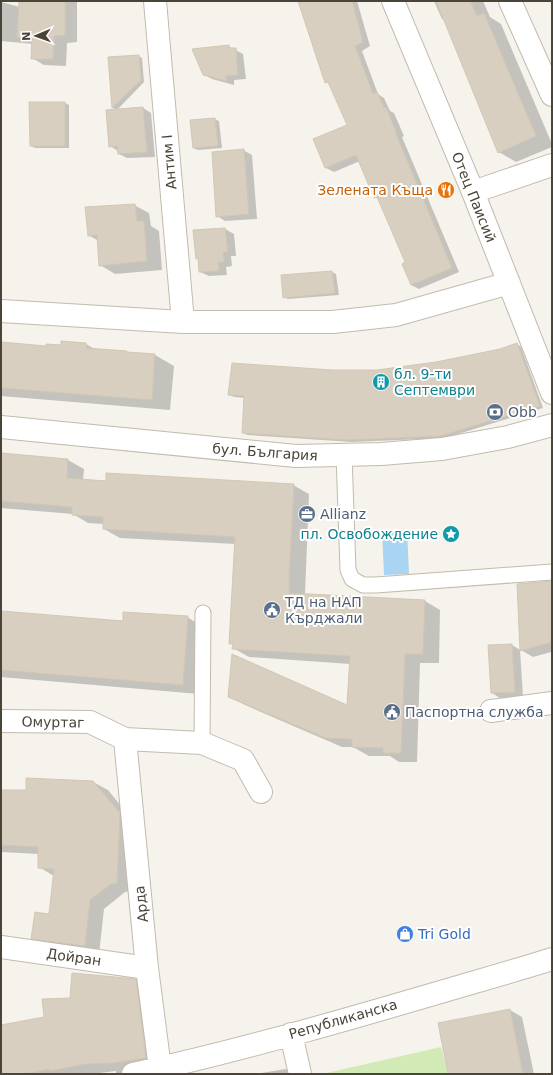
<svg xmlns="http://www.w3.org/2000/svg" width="553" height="1075" font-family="'DejaVu Sans',sans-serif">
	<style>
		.green { fill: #d2eab5 }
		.water { fill: #a9d4f2 }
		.shadow { fill: #0003 }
		.building { fill: #d8cfc1; stroke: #d3c7b4 }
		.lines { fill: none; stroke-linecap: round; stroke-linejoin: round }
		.service-casing { stroke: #c2bbae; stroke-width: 17 }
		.minor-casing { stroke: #c2bbae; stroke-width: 24 }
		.service { stroke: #fff; stroke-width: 15 }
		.minor { stroke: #fff; stroke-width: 22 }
		.labels { text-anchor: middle; stroke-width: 4; stroke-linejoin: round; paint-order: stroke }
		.street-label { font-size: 14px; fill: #4b4439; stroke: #fff }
		.food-label { font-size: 14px; fill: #c56008; stroke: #fff; text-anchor: end }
		.culture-label { font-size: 14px; fill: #0d838f; stroke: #fff; text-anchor: start }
		.service-label { font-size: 14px; fill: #4e5e75; stroke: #fff; text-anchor: start }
		.shop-label { font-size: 14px; fill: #366cbe; stroke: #fff; text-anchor: start }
	</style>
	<rect width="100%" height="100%" fill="#f6f3ec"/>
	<!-- green -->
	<path class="green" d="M441 1047 448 1074H322Z"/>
	<!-- water -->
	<path class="water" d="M407 530 409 574 384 575 382 531Z"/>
	<!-- shadow -->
	<path class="shadow" d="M20 1H77V42L67 43 66 66 44 65 32 58 33 44 1 41V2L20 7Z
		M299 1H357L370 46 362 51 378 94 384 98 390 111 394 113 404 136 402 137 459 272 419 289 411 285 406 263 380 200 375 197 360 161 334 172 326 168 349 125 331 85 326 82Z
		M434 1H483L490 17 501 24 552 144V147L516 162 499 152 445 20 442 19Z
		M228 46 243 54 246 79 234 80V85L212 79 203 74Z
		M138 56 142 58 144 82 117 110 113 108 109 58Z
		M65 103 69 105V148H35L31 146Z
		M143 108 151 113 155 157 127 158 119 154 118 151 110 146Z
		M214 119 219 121 222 148 198 150 193 148Z
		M243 150 252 155 257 219 225 221 217 216Z
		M134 205 149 213 151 226 159 231 162 270 115 274 100 265 99 241 88 235Z
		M225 229 234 234 236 256H231L232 266 226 267 227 275 209 276 200 272 199 260 197 258 194 231Z
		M332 272 336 274 339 295 288 299 284 297Z
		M1 343 47 347H62V343L86 344 96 350 155 355 174 366 170 410 1 396Z
		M517 344 521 347 543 408 445 438 352 442 247 435 243 432 245 398 234 397 230 395 332 371H377L436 363 500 350Z
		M1 454 68 460 84 469 83 480 106 482 293 485 309 494 305 594 425 601 440 610 439 663H420L417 762H399L390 756H369L353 747H342L245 705 229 696 348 706 350 664 249 657 233 648 234 645 230 643 236 544 120 538 104 529V524L88 523 73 514 1 508Z
		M552 581V654L551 652 533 657 521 650Z
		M1 612 124 622 187 617 203 627 199 694 1 677Z
		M512 645 520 650 523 696 500 698 492 693Z
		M93 782 108 790 134 822 132 891 125 892 104 909 99 954 47 947 32 938 50 915 54 876 39 867V854L1 852V791H27Z
		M136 980 150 988 160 1066 138 1074H116V1071L91 1074H1V1026L45 1018 71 999Z
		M510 1010 522 1017 534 1074H449Z
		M286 1069 295 1074H255Z"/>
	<!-- building -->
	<path class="building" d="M19 1H65V35L54 36 53 59H31L32 38 17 37Z
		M298 1H352L363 42 355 46 373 94 377 92 384 108 386 107 396 132H395L452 268 411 285 402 264 405 262 377 197 374 198 356 155 325 168 313 139 347 125 328 82 325 83Z
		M436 1H470L477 16 484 13 536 136 498 153Z
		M229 45V48H236L238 75 226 76V81L203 75 192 49Z
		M139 55 141 80 112 108 108 57Z
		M29 102H65V146H30Z
		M143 107 147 152 118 154 117 146 109 147 106 110Z
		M215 118 218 146 193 148 190 120Z
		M244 149 249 214 216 217 212 152Z
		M135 204 137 221H144L147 261 99 266 97 235 88 236 85 207Z
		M225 228 228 252H223L224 262H218L219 271 199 272 198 258 196 259 193 230Z
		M332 271 335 293 283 298 281 275Z
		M61 341 86 343V348L127 351V352L155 354 152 400 1 388V342L46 346V344L61 345Z
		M517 343 540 406 440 436 347 440 242 433 244 396 228 395 232 363 332 370H377L436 362 500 349Z
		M1 453 68 459 67 478 106 481V473L294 484 289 574V593L425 600 423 654H405L401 753H383V748L352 747V739L326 738 228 697 232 654 347 705 350 656 232 649 233 644H229L235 537 103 529V517L72 515V507L1 501Z
		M552 581V642L520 651 517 584Z
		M1 611 123 621V612L188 616 183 685 1 670Z
		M512 644 515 692 491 693 488 645Z
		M26 778 93 781 120 813 117 883 111 884 90 900 85 946 31 939 35 912 49 914 54 869 38 868V847L1 845V790H26Z
		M72 973 136 979 146 1058 114 1063 86 1064 49 1071V1069L26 1074H1V1025L44 1017 42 999 70 998Z
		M510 1009 523 1074H448L438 1023Z"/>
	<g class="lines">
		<!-- service casing -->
		<g class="service-casing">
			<path id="service" d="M344 455 348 570 352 579 363 585H376L552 572
				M202 743 203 613"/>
		</g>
		<!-- minor casing -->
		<g class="minor-casing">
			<path id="minor" d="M155 1 183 322
				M393 1 473 192 552 393
				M510 1 552 95
				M473 192 552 165
				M1 311 183 322H333L396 315 509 283
				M1 427 296 456 381 454 442 449 508 437 552 425
				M491 711 552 703
				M1 721 90 722 125 739 202 743 243 760 261 792
				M125 739 147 968 160 1068
				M1 947 147 968
				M291 1034 300 1074
				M133 1074C265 1045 396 1005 526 967L552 959"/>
		</g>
		<!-- service -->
		<use href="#service" class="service"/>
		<!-- minor -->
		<use href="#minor" class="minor"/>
	</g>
	<!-- icons -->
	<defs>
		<g id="restaurant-disc" transform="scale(0.9)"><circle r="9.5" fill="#e8710a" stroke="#fff"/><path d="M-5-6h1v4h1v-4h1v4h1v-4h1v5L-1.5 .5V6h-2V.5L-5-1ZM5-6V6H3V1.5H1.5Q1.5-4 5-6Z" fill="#fff"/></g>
		<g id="building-disc" transform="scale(0.9)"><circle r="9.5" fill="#0f9aa8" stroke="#fff"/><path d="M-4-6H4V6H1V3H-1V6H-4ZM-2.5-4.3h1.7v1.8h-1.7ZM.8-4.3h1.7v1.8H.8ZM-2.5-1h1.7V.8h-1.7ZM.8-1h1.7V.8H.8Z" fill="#fff"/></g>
		<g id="bank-disc" transform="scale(0.9)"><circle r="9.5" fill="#5c6f8a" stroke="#fff"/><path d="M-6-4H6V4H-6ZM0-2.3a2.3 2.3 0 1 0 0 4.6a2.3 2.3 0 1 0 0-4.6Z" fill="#fff"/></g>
		<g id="office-disc" transform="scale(0.9)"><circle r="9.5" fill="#5c6f8a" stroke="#fff"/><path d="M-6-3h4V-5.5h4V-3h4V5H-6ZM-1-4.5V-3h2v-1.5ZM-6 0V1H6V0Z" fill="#fff"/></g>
		<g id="sight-disc" transform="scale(0.9)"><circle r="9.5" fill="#0f9aa8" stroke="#fff"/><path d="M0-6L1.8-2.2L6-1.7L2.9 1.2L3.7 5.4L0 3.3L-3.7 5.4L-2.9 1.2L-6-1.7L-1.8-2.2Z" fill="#fff"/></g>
		<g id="civic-disc" transform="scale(0.9)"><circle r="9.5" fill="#5c6f8a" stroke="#fff"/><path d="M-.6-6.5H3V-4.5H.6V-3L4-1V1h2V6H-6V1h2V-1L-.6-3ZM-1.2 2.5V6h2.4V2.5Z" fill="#fff"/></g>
		<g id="shop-disc" transform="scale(0.9)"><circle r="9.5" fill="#3f7fe0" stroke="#fff"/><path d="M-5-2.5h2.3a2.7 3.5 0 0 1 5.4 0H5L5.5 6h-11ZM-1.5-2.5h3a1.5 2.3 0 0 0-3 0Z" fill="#fff"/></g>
	</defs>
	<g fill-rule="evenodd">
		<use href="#restaurant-disc" x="446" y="190"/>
		<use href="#building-disc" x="381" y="382"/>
		<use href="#bank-disc" x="495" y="412"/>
		<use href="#office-disc" x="307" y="514"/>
		<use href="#sight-disc" x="451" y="534"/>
		<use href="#civic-disc" x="272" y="610"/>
		<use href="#civic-disc" x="392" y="712"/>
		<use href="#shop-disc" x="405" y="934"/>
	</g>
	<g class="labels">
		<!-- street labels -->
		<g class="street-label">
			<text transform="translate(169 162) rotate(-95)" y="5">Антим I</text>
			<text transform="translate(474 197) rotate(68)" y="5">Отец Паисий</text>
			<text transform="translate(265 452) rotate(4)" y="5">бул. България</text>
			<text transform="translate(53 722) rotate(1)" y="5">Омуртаг</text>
			<text transform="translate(141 904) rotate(-96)" y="5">Арда</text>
			<text transform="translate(74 957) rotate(8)" y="5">Дойран</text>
			<text transform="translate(343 1019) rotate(-16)" y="5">Републиканска</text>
		</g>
		<!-- food labels -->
		<g class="food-label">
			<text x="433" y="195">Зелената Къща</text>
		</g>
		<!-- culture labels -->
		<g class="culture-label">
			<text x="394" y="379">бл. 9-ти<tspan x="394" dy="16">Септември</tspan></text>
			<text x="438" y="539" text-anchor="end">пл. Освобождение</text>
		</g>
		<!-- service labels -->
		<g class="service-label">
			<text x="508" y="417">Obb</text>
			<text x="320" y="519">Allianz</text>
			<text x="285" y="607">ТД на НАП<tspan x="285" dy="16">Кърджали</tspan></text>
			<text x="405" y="717">Паспортна служба</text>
		</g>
		<!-- shop labels -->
		<g class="shop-label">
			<text x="418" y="939">Tri Gold</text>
		</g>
	</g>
	<!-- border -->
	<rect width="553" height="1075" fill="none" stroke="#4b4439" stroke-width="4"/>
	<!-- north arrow -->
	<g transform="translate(36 36) rotate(268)" stroke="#ffffff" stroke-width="3" paint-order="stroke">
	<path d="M0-3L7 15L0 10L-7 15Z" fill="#4b4439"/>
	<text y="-6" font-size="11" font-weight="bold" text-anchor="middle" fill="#4b4439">N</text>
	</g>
</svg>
